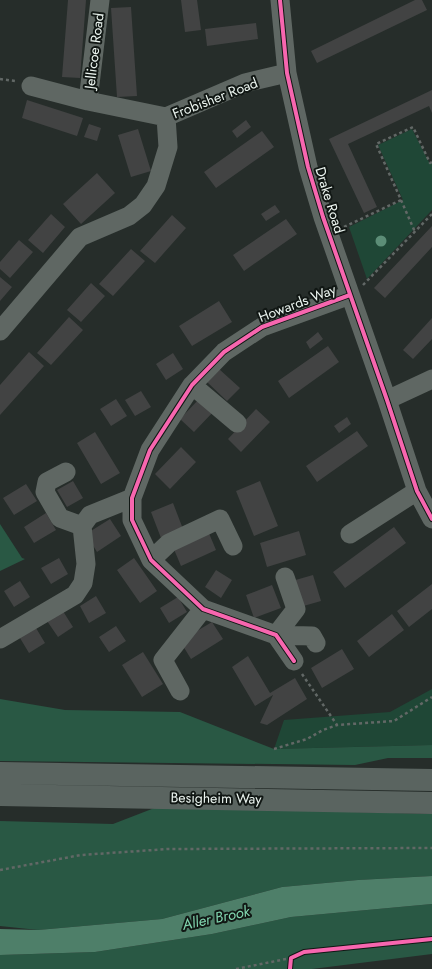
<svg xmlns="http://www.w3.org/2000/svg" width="432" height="969" font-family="Jost,sans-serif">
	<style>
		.green { fill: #1f4736 }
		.forest { fill: #295844 }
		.water { fill: #4e7f69 }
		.building { fill: #424343 }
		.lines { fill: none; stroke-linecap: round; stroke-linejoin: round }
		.path { stroke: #626866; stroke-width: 2.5; stroke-dasharray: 3 3; stroke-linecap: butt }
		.minor { stroke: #5f6763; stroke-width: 19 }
		.highway { stroke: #5a6460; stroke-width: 22 }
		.cycleway-casing { stroke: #111714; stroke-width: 6 }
		.cycleway { stroke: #f766af; stroke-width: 4 }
		.tree { fill: #5c8d77 }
		.labels { text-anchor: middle; stroke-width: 4; stroke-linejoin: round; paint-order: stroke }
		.street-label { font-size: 14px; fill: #ecf5f0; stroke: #111714 }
		.water-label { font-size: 15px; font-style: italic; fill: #81d5af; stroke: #111714 }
	</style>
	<rect width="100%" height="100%" fill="#262d2a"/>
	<!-- green -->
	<path class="green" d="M412 129 430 164 432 163V210L367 279 349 227 403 200 378 145Z
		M432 689V745L274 749 284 720 390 712Z"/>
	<!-- forest -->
	<path class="forest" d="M0 524 22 558 25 559 0 571Z
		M0 699 65 710 180 712 274 749 432 745V758H388L355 765 0 761Z
		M157 807 432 814V876L358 880 282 887 162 919 38 930 0 926V821L113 824Z
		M432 904V954L312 969H0V955L95 952 212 934 291 917Z"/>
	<!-- water -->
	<path class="water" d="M432 876V904L291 917 212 934 95 952 0 955V929L38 930 162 919 282 887 358 880Z"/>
	<!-- building -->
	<path class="building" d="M68 0H86L80 78 62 77Z
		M181 0H197L201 30 185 32Z
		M415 0H422L427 10 317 63 311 51Z
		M131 7 137 96 117 97 111 8Z
		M256 23 258 39 207 46 205 29Z
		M432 90V113L429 106 348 144 377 207 364 213 329 139Z
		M27 100 83 118 77 136 22 118Z
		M246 120 251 127 237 138 232 131Z
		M89 124 101 128 97 141 84 137Z
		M138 129 151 171 131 177 118 135Z
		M262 131 274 147 216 188 204 172Z
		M97 173 115 193 81 224 63 204Z
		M275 205 280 212 266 221 261 214Z
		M51 214 65 227 43 253 28 240Z
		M172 215 186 228 155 263 140 251Z
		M286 219 297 234 244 271 233 255Z
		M432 226V247L385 298 374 288Z
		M19 240 33 252 10 278 0 269V262Z
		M131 249 145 261 113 296 99 284Z
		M0 277 12 287 0 301Z
		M91 283 105 296 81 322 67 310Z
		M219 301 232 322 192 346 179 326Z
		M69 317 83 330 51 365 37 353Z
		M432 318V339L413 359 403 350Z
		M318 332 323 339 310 349 306 342Z
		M328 346 339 362 289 398 278 381Z
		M29 352 44 366 0 415V385Z
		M173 353 183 369 166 380 156 364Z
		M219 369 240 388 227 401 207 382Z
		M141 391 151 407 135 416 125 400Z
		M200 398 214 411 194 432 180 419Z
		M116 399 127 416 111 426 100 409Z
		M256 409 270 422 241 452 228 439Z
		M347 417 351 424 339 433 334 426Z
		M357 431 368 446 317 482 306 466Z
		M95 432 120 473 101 484 77 443Z
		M181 447 196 462 170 489 155 474Z
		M73 481 83 498 67 507 57 490Z
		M260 481 278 526 254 536 236 491Z
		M26 484 37 501 14 515 3 498Z
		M173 503 183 529 161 538 151 512Z
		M46 513 56 530 34 543 24 527Z
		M110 519 121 536 97 552 86 534Z
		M394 527 406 543 345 588 333 572Z
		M208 531 216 550 181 566 173 547Z
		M299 531 306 555 267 567 260 543Z
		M59 558 68 574 51 584 41 568Z
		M134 558 157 591 140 603 117 570Z
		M216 570 232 580 221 598 205 587Z
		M313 575 321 601 300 607 292 581Z
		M20 581 30 597 14 607 4 591Z
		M432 584V609L409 627 397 611Z
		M272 585 281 608 254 618 246 595Z
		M96 596 106 613 89 623 80 606Z
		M178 597 187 612 169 623 160 608Z
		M61 608 73 627 58 637 45 618Z
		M392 614 404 630 369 657 357 641Z
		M212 622 223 639 191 659 180 641Z
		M33 623 45 643 29 653 17 633Z
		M116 626 126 641 109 652 99 637Z
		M342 649 354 669 322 688 311 668Z
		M143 652 163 684 142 697 122 665Z
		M248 656 270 693 295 678 307 699 267 725 260 723 273 695 255 706 232 667Z"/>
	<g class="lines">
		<!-- path -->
		<path class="path" d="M0 79 15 81
			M401 200 415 232
			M344 227 401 200 376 144 413 127 430 163 432 162
			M363 285 432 214
			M302 674 337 725 394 721 432 697
			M274 749 307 739 323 730 337 725
			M0 870 81 855 168 849 432 848
			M236 969 291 958"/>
		<!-- minor -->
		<path class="minor" d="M280 0 287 73 308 167 323 217 387 400 417 491 432 519
			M31 86 88 101 166 117
			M88 101 100 0
			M0 331 80 237 129 216 143 205 156 186 168 147 166 117 245 83 287 73
			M192 385 237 423
			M387 400 432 379
			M66 472 47 482 45 492 60 518 82 526
			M350 534 417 491
			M151 560 169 543 220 519 233 546
			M276 635 296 609 285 577
			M276 635 312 636 316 643
			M0 639 75 595 83 583 86 564 82 526 90 515 132 498
			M294 661 276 635 203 609 151 560 132 520V498L150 450 192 385 224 352 262 327 350 295
			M180 691 163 660 203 609"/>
		<!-- highway -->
		<path class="highway" d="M0 773 432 780
			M0 795 432 803"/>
		<!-- cycleway casing -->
		<g class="cycleway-casing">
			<path id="cycleway" d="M280 0 287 73 308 167 323 217 387 400 417 491 432 519
				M294 661 276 635 203 609 151 560 132 520V498L150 450 192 385 224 352 262 327 350 295
				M290 969 291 958 304 952 432 939"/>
		</g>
		<!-- cycleway -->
		<use href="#cycleway" class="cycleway"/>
	</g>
	<!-- trees -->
	<circle class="tree" cx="381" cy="241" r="5.5"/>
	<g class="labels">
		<!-- street labels -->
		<g class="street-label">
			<text transform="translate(94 51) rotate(-83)" y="5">Jellicoe Road</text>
			<text transform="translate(215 98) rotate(-21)" y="5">Frobisher Road</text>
			<text transform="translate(330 200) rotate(73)" y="5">Drake Road</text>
			<text transform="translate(297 303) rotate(-21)" y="5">Howards Way</text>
			<text transform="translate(216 798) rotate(1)" y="5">Besigheim Way</text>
		</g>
		<!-- water labels -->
		<g class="water-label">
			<text transform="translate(216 918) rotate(-12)" y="5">Aller Brook</text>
		</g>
	</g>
</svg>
